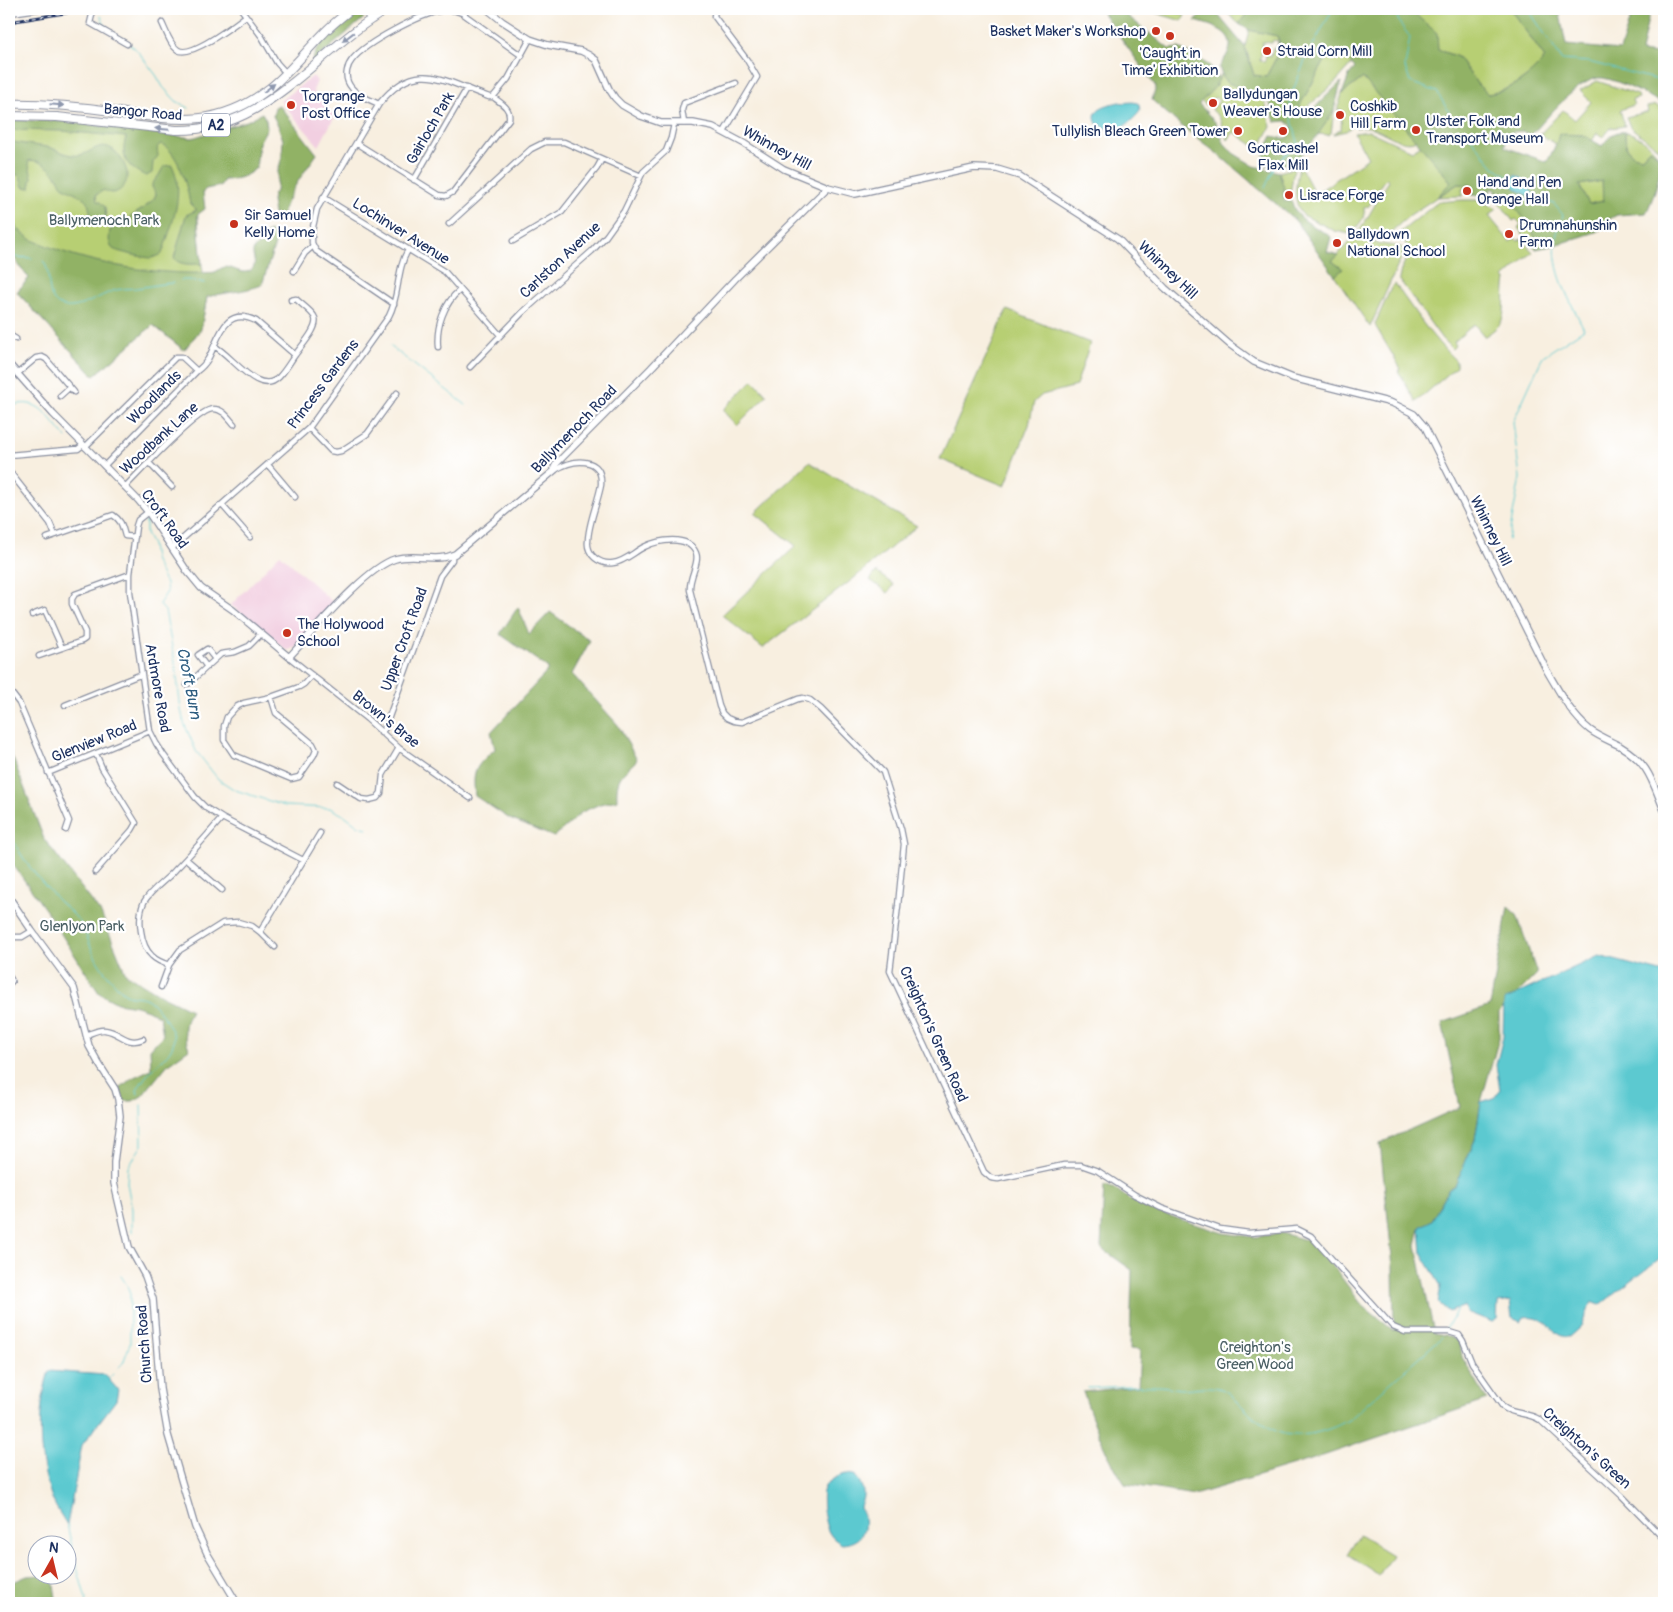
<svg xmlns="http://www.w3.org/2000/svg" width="1673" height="1612" font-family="Pangolin,sans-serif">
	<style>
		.built { fill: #f2cfe1 }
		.green { fill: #b7cf73; stroke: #697f68; fill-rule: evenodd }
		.forest { fill: #91b265; stroke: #567062; fill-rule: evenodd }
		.water { fill: #5cc9d0; stroke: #3c7c97 }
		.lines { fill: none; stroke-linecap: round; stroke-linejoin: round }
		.stream { stroke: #5cc9d0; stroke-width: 1 }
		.street-casing { stroke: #8a8f9f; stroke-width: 7 }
		.secondary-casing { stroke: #8a8f9f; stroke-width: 8 }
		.highway-casing { stroke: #8a8f9f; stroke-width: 10 }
		.street { stroke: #fff; stroke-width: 4.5 }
		.secondary { stroke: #fff; stroke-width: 5.5 }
		.highway { stroke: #fff; stroke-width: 8 }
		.rail-casing { stroke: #1b2f5e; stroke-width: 3 }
		.rail { stroke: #fff; stroke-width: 1; stroke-dasharray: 4; stroke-linecap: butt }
		.oneway { fill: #8d97ae }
		.poi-dot { fill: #c8321e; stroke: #fff; stroke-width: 2 }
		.labels { text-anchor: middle; stroke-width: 4.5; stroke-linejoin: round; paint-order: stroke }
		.shield { fill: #fff; stroke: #5f6d8e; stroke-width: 1 }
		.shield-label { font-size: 14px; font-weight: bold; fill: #1b2f5e }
		.poi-label { font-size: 15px; fill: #1b2f5e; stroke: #fff; text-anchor: start }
		.street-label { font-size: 15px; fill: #1b2f5e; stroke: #fff }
		.park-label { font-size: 15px; fill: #4a5f64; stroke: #fff }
		.water-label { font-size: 16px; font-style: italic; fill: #2e5d80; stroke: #fff }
	</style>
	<rect width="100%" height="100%" fill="#fff"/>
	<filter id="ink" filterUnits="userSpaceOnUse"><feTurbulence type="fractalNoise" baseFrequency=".02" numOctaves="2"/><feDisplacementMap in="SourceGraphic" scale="10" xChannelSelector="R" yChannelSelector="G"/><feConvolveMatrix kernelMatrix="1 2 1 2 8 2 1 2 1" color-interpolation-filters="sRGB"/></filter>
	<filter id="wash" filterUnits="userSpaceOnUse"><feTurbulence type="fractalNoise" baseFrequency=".0096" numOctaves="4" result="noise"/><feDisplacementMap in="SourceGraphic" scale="20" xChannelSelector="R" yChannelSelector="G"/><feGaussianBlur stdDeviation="1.12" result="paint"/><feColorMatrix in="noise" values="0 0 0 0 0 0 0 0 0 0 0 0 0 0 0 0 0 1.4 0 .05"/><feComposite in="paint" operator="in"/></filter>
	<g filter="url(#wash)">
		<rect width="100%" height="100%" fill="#f8efe0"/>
		<!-- built -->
		<path class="built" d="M313 76 317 81 313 91 335 116 319 146 280 101Z
			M280 554 334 603 295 647 289 650H286L231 605Z"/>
		<!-- green -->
		<path class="green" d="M1157 9H1165L1185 15 1182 21 1156 13Z
			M1223 9H1250L1239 24Z
			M1416 9H1510L1545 58C1531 76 1511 91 1487 94L1478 85 1458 57 1438 50 1436 33 1416 16Z
			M1249 30 1277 36C1284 50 1272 64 1266 77L1254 75 1245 47ZM1273 40 1278 41 1277 48H1273L1271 57 1267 56 1266 52 1265 61H1260L1262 50H1267L1268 47 1262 46V42L1272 43Z
			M1339 50 1352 64 1337 81 1304 110 1300 105 1326 59Z
			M1221 74 1226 82 1264 97 1271 127 1259 149 1234 132 1228 140 1219 117 1212 110 1219 101 1215 97 1207 106 1201 101 1215 87Z
			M1363 78 1416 140C1403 147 1385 132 1372 128 1367 126 1361 127 1356 128L1366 118 1364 116 1346 131 1333 134 1338 130H1341L1342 110H1337L1342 94Z
			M1597 81 1638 95 1639 98 1632 100 1634 105 1620 110 1625 126 1611 128 1603 137 1597 133 1592 141 1583 135 1559 134 1557 145 1540 134 1563 110 1575 120 1591 102 1580 91Z
			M1656 105 1664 111V161L1659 149 1630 127 1626 117 1648 112 1647 107Z
			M1334 111 1331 133 1329 135 1317 134Z
			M9 120 192 138 201 260 207 297 201 329 184 350 153 325 94 376 17 292 29 278 19 266 9 247Z
			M1369 131 1412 151 1421 145 1451 182 1439 196 1458 184 1471 185V188L1462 189 1463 196 1437 197 1410 215 1384 238 1356 235C1369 218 1377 199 1389 181L1387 178 1382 183 1369 206 1364 208C1366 219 1357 227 1350 234L1335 231 1303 215C1291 202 1297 180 1299 164L1315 194 1368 158 1354 133Z
			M1625 132C1637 133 1651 145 1658 155L1649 149 1642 157C1627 156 1625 145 1625 132Z
			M1294 168 1291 189 1284 190 1279 172Z
			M1603 181V201L1589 204 1579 185Z
			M1495 190C1514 202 1531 224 1538 245L1536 249 1518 228 1521 224 1516 219 1513 221 1502 206 1495 200Z
			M1462 200H1479L1497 209 1489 216 1510 242 1515 238 1518 241 1521 239 1533 252 1504 278 1506 280C1503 292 1507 314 1500 324 1496 329 1489 333 1485 337L1474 324 1454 342 1456 345 1452 349 1442 339 1399 279 1401 270 1409 252 1405 242 1394 240 1393 238 1438 202Z
			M1352 239 1401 247 1404 252 1370 327 1335 276 1342 269 1332 261Z
			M1395 284C1414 311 1432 338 1456 361V367L1416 402 1398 371 1401 369 1376 327 1375 324 1391 288Z
			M1007 310 1090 343 1076 386 1042 395 1034 402 1029 425 1005 486 940 459Z
			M753 380 767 395 737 425 723 410Z
			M809 462 917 526 853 579 763 648 722 615 796 546 755 513Z
			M876 572 894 585 888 593 870 580Z
			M1359 1535 1392 1555 1379 1575 1347 1554Z"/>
		<!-- forest -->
		<path class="forest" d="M354 9 364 18 312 63C316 42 340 22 354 9Z
			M1100 9H1119L1169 49 1179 48 1195 56 1210 66 1219 79 1215 87 1199 104 1216 123 1224 143 1233 153 1254 166 1279 172 1284 188V201L1292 202C1296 220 1317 227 1331 237L1327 252 1339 255 1332 261 1343 269 1335 276 1295 220 1219 155 1179 124 1152 100 1156 87Z
			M1206 9H1213L1245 47 1254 75 1266 77C1272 64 1284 50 1277 36L1249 30 1239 24 1250 9H1416L1417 16 1437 33 1438 50 1458 57 1478 85 1488 94C1511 91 1531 76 1545 58L1510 9H1559L1566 45 1620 50 1633 9H1650L1641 52 1664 55V104C1648 96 1621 81 1603 78 1580 75 1546 120 1531 135L1522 131 1512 132 1505 143V147L1547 162C1552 152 1557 144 1559 134L1583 135 1602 146C1608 138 1614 130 1625 132 1625 145 1627 156 1642 157L1649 149C1652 151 1657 153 1658 156 1665 167 1652 202 1646 213L1617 215 1606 221 1599 231 1552 246 1536 249 1538 245C1530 223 1512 199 1491 188L1490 197 1472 195 1471 185 1458 184 1437 197 1451 182 1363 78 1342 94 1349 75 1355 68 1339 50 1326 59 1300 105 1308 114 1341 82 1334 111 1315 139 1296 160 1279 166 1265 165C1262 154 1267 146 1272 136L1280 138H1288L1292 126 1286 121 1275 122 1269 100 1226 82 1219 68C1222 63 1226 57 1229 51 1236 31 1209 25 1195 21ZM1602 181 1603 201 1589 204 1579 185Z
			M279 105 317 154C303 174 286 195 281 220L278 221 274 214 272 201 273 195 276 191 278 171 282 157 283 140 278 125 273 116 275 107Z
			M262 113 266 120 267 128 259 143 256 168C248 176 236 180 224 180L220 186 206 189 203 192 205 209 197 215 202 264C193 264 179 266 174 258L186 215 197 210 190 204C187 186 179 152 161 144 155 146 158 152 158 156L153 162 152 173 146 176C127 167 120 159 126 137L62 131 9 130V120L63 121 192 138 247 121Z
			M9 141C21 144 34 145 47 147 59 149 67 157 80 155 91 153 100 141 112 149 119 153 128 168 127 176 127 188 114 198 104 190L96 195 97 201 100 202 105 207 106 220 102 223C87 222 92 206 85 199 79 194 71 191 64 187 60 185 60 181 58 178 52 169 39 158 28 161L32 177 30 188 23 187 20 176 15 174 9 168Z
			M172 165C186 194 171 226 162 254 159 256 155 257 151 258 146 258 117 252 113 249 108 244 109 237 110 230L144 208 154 199 156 194 152 187V184L159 175 164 166Z
			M9 220C15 226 22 233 29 238 35 242 43 244 50 247 96 265 154 274 204 273 207 272 212 273 215 272 219 270 220 268 225 267 234 267 242 276 251 270 259 264 250 256 254 249 256 245 262 243 265 240L267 232 270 231C275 235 276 238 275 244L262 285C243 292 226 292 207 297L201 329 184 350 153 325 94 376 17 292 29 278 19 266 9 247Z
			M518 607 529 634 550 612 590 641 572 674 618 725 637 760C621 776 616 777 617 800L600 804 582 812 554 837 510 819 475 796C472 770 475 767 495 749L491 732 545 674 548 668 500 634Z
			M9 748 44 839 101 913 126 974 161 995 191 1010C183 1026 183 1032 189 1049L168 1064 142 1096 133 1101H124L120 1088 132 1078 151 1069 150 1049 163 1035 160 1017 148 1010 136 1006 117 1003 99 993 47 912 9 859Z
			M1508 907 1517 915 1537 974 1499 1012V1038L1481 1102 1475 1140 1455 1186 1449 1189 1432 1220 1420 1227 1416 1245 1434 1333 1446 1335 1460 1342 1462 1357 1487 1400 1311 1460 1194 1495 1125 1484C1106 1456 1094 1424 1083 1392L1138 1386 1140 1350 1130 1349 1132 1270 1101 1248 1104 1185 1117 1190 1130 1200 1158 1212 1223 1233 1255 1237 1281 1233 1310 1241 1330 1262 1362 1305 1394 1331 1393 1267 1380 1143 1460 1107 1442 1023 1490 1006Z
			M42 1575 53 1578 56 1598 37 1601 32 1603H9V1584L27 1576Z"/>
		<!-- water -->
		<path class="water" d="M1119 102C1126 104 1133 100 1139 104L1140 111C1135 118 1121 132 1111 130 1106 129 1103 124 1097 124 1089 108 1107 105 1119 102Z
			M1515 175 1522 178 1534 195 1533 197C1524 195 1510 186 1506 177L1511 179 1514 178Z
			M1599 956 1664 973V1255L1600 1305 1592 1302 1581 1326 1569 1337C1549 1336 1550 1313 1524 1317L1521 1322 1512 1318 1510 1301 1498 1303 1497 1319 1492 1322 1467 1312 1465 1306 1449 1312 1438 1302 1441 1286 1422 1254 1420 1227 1432 1220 1449 1189 1455 1186 1475 1140 1481 1102 1494 1098 1500 1090 1496 1065 1503 1037 1504 1000Z
			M49 1371 105 1375 118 1390 116 1400 82 1445 67 1525C62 1516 55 1507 52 1498 37 1458 37 1411 49 1371Z
			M846 1474 854 1475C859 1479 864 1489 863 1496 863 1500 860 1503 860 1508 861 1511 864 1515 864 1519 867 1535 856 1543 842 1544 837 1541 833 1539 830 1534 824 1526 820 1497 824 1488 828 1480 838 1476 846 1474Z"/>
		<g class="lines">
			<!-- stream -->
			<path class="stream" d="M1394 9 1400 24 1410 37 1405 67 1410 82 1437 92 1449 112
				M1528 9 1562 60 1589 62 1654 79H1664
				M101 16 105 26 136 49 156 75 163 87 176 101 189 108
				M1466 132 1494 167 1512 179
				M1265 188 1275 165 1298 142 1291 117 1290 98 1306 58 1333 9
				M14 257 32 258
				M43 261C53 272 44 295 58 304 75 315 100 294 116 290 125 288 134 289 143 287 153 286 163 283 173 283
				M181 280H190L205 283
				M390 346 466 405
				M9 407C40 394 48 419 67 438
				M146 521V534L152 545 154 559 166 584 167 592 159 604 165 611 175 662 181 710 184 723 196 751 218 779 235 790 285 806 330 808 347 817 359 826 367 828
				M1508 540 1520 478 1513 422 1543 356 1584 329C1570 300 1551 271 1556 237 1557 229 1562 224 1563 215L1554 204 1533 196
				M9 832C20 858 40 881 60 902 66 908 74 914 79 921 87 933 90 949 98 962 104 972 114 983 122 991 130 999 138 994 147 999 154 1002 174 1029 174 1038 174 1054 156 1063 148 1074 144 1079 140 1084 137 1090L138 1094
				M132 1232V1209L127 1183 128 1167 142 1145 141 1105
				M1446 1329 1458 1308
				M118 1368 123 1363 130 1344V1290L121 1276
				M108 1379 113 1374
				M1088 1388C1111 1387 1134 1385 1157 1386 1165 1386 1173 1388 1180 1389 1192 1389 1205 1385 1218 1388 1229 1390 1237 1402 1245 1409 1254 1418 1272 1431 1284 1434 1306 1438 1332 1430 1350 1419L1442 1337
				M67 1524 75 1561 86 1599 85 1603"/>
		</g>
	</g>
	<g filter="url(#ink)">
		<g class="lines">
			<!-- street casing -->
			<g class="street-casing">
				<path id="street" d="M241 9 262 37 277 63 287 74
					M715 9 714 16 747 60 757 77 724 132
					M9 11 10 13 38 9
					M93 11 90 23 127 44
					M162 23C166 31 170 45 178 50 191 58 234 25 246 16
					M493 97 508 79 530 39
					M379 104C368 99 353 94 348 82 345 75 347 66 352 60 366 42 421 14 443 10 450 9 456 10 462 13L522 56
					M684 123 682 110 684 103 736 83
					M356 143 439 195 446 196 453 192 509 119C511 108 501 103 493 97
					M414 180 467 88
					M323 197 445 272 500 335
					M449 224 531 149 545 142H564L641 176
					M513 241 562 212 597 168 602 159
					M294 271 305 253 313 246
					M291 300 296 299C301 304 310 310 314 316 321 326 301 346 295 355
					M394 304 316 251 312 243V231L317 209 379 104C417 57 443 81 489 97H493
					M9 330 11 336 16 339
					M438 347C436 327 444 303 460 290
					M470 367 522 313 592 251 606 236 624 211 643 172 666 151 671 138 674 124
					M197 371C201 368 205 364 208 359 219 339 224 305 256 321L295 355C290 362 285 371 279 377 259 398 231 354 214 346
					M17 374 36 358 42 357 46 359 74 392
					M60 396 70 387
					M309 428 331 451 336 452 341 451 367 434 397 393
					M85 447 176 357H182L197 371 104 466
					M9 455 78 449 83 445
					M149 463 172 487
					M268 465 295 497
					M555 470C573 459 603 455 601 485 598 502 588 524 588 541 587 547 590 554 595 558 600 562 607 564 613 563 624 562 634 552 644 547 658 540 688 534 696 553 700 563 689 576 690 590L719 706 722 713 727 718 734 721 742 722 798 699 803 698 810 700 821 709 883 772 901 829 904 844 898 906 890 971 984 1172 991 1178 998 1179 1064 1165H1081L1098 1171 1135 1195 1161 1208 1220 1229 1249 1233 1297 1229 1311 1236 1393 1327 1405 1332H1449L1459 1335 1463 1341 1472 1363 1503 1407C1513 1415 1528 1412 1540 1420L1622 1496 1664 1539
					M9 471 50 523 55 535
					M125 487C139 473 197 409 213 409 223 409 228 417 234 424
					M222 505 250 537
					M148 512 138 520 136 526 130 574V592L150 731 156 743 163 754 195 797 206 808 222 818 303 860
					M47 538 113 515C122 521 122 526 125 536L135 537
					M172 548 309 428 389 316C400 295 396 270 408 250
					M32 615 45 610 62 648
					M39 656 82 641 85 639V632L72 604V599L75 594 130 574
					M289 657 367 719 399 748 470 798
					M207 667 198 655 207 649 215 659
					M187 685 221 654 235 652 249 646 261 634
					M9 690 19 703 69 821 66 830
					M271 697 276 713 313 744 316 750 314 755 299 777 291 779 234 755 224 740V726L227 717 236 707 244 703 271 697 299 687 304 684 312 675
					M65 705 137 676 142 675
					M381 733 385 728 440 576 452 560V555
					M48 773 150 731
					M337 783 361 799 369 800 377 798 381 793 383 775 399 748
					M186 859 222 890
					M95 872 132 830 136 823 102 768 96 754
					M260 932 320 833
					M9 937H22L32 931
					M169 965C163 963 157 961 152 956 140 945 137 917 144 902 151 889 167 880 176 869 192 853 207 835 222 818
					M9 976 12 981 9 984
					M161 987 169 965 180 950 223 923 238 922 252 926 260 932 275 947
					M86 1035C92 1033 99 1029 105 1030 121 1032 126 1046 143 1039"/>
			</g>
			<!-- secondary casing -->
			<g class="secondary-casing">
				<path id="secondary" d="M487 9 502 21 530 39 548 45 581 51 589 55 596 60 609 89 615 98 622 105 641 116 661 123H693L713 127 745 144 784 169 828 187 855 194 974 168 997 169 1020 176 1118 239 1165 288 1229 344 1254 362 1293 378 1392 403 1414 414 1425 427 1547 671C1559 691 1571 715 1590 730 1598 736 1610 741 1620 746 1649 763 1652 781 1664 810
					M9 364 53 414 138 500 148 512 187 571 201 588 233 610 289 657C312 633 365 568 395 559 415 553 437 563 455 554L555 470 554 468 556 464 651 368 735 279 828 187
					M9 897 32 931 74 988 89 1046 99 1064 115 1089 118 1099 120 1116 114 1162V1183L129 1247 145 1276 153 1299 160 1389 168 1435 195 1527 207 1553 237 1603"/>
			</g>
			<!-- highway casing -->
			<g class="highway-casing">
				<path id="highway" d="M364 9 372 19
					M9 104C46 103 82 107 118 112 178 121 218 128 270 88 290 72 305 52 323 34 331 25 342 17 351 9
					M9 116 57 117 176 130C268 132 315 50 388 9"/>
			</g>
			<!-- street -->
			<use href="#street" class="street"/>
			<!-- secondary -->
			<use href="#secondary" class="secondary"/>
			<!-- highway -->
			<use href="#highway" class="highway"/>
			<!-- rail casing -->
			<g class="rail-casing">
				<path id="rail" d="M9 22 90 9"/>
			</g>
			<!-- rail -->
			<use href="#rail" class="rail"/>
		</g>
		<!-- one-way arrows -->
		<defs><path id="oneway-solid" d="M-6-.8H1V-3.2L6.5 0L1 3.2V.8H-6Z" transform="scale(1.25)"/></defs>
		<g class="oneway">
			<use href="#oneway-solid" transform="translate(348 37) rotate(142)"/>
			<use href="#oneway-solid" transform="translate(269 88) rotate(-37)"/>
			<use href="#oneway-solid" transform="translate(57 105) rotate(5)"/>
			<use href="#oneway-solid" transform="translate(162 129) rotate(-175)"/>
		</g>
	</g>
	<!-- markers -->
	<g class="poi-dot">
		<circle cx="1156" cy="31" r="5"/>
		<circle cx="1170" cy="36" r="5"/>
		<circle cx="1267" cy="51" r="5"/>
		<circle cx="1213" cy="103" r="5"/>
		<circle cx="291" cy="105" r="5"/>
		<circle cx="1340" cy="115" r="5"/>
		<circle cx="1416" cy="130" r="5"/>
		<circle cx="1238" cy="131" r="5"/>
		<circle cx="1283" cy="131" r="5"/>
		<circle cx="1467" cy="191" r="5"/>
		<circle cx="1289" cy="195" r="5"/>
		<circle cx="234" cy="224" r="5"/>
		<circle cx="1509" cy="234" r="5"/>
		<circle cx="1337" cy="243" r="5"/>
		<circle cx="287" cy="633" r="5"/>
	</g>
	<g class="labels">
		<!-- shield labels -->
		<rect class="shield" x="202" y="113.5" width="28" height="23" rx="4"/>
		<g class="shield-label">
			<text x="216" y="130">A2</text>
		</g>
		<!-- poi labels -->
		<g class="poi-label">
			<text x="1146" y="36" text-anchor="end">Basket Maker's Workshop</text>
			<text x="1277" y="56">Straid Corn Mill</text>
			<text x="1170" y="58" text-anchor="middle">'Caught in<tspan x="1170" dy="17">Time' Exhibition</tspan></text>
			<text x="1223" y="99">Ballydungan<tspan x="1223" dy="17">Weaver's House</tspan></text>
			<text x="301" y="101">Torgrange<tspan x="301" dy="17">Post Office</tspan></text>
			<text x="1350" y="111">Coshkib<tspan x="1350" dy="17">Hill Farm</tspan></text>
			<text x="1426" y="126">Ulster Folk and<tspan x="1426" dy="17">Transport Museum</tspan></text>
			<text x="1228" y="136" text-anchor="end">Tullylish Bleach Green Tower</text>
			<text x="1283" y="153" text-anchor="middle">Gorticashel<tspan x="1283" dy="17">Flax Mill</tspan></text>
			<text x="1477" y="187">Hand and Pen<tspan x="1477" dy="17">Orange Hall</tspan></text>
			<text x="1299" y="200">Lisrace Forge</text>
			<text x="244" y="220">Sir Samuel<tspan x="244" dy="17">Kelly Home</tspan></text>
			<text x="1519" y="230">Drumnahunshin<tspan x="1519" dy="17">Farm</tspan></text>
			<text x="1347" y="239">Ballydown<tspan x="1347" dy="17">National School</tspan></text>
			<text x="297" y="629">The Holywood<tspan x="297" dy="17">School</tspan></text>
		</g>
		<!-- street labels -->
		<g class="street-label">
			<text transform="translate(143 112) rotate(5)" y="5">Bangor Road</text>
			<text transform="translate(430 128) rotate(-60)" y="5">Gairloch Park</text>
			<text transform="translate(777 148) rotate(29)" y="5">Whinney Hill</text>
			<text transform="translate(401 231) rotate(32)" y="5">Lochinver Avenue</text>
			<text transform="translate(560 260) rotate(-43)" y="5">Carlston Avenue</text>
			<text transform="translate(1168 270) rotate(44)" y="5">Whinney Hill</text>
			<text transform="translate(323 384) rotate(-53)" y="5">Princess Gardens</text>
			<text transform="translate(154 397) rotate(-45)" y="5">Woodlands</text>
			<text transform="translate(574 429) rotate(-46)" y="5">Ballymenoch Road</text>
			<text transform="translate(159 438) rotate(-42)" y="5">Woodbank Lane</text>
			<text transform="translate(165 519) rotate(54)" y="5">Croft Road</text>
			<text transform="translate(1491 531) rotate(64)" y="5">Whinney Hill</text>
			<text transform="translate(404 639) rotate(-70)" y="5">Upper Croft Road</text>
			<text transform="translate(158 688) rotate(80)" y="5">Ardmore Road</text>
			<text transform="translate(386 719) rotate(39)" y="5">Brown's Brae</text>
			<text transform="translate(94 741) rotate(-22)" y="5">Glenview Road</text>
			<text transform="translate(934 1034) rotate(66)" y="5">Creighton's Green Road</text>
			<text transform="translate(144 1344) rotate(-94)" y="5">Church Road</text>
			<text transform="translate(1587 1448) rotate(42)" y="5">Creighton's Green</text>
		</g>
		<!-- park labels -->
		<g class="park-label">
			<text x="104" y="225">Ballymenoch Park</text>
			<text x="82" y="931">Glenlyon Park</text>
			<text x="1255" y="1352">Creighton's<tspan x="1255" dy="17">Green Wood</tspan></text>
		</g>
		<!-- water labels -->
		<g class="water-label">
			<text transform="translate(190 683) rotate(79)" y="6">Croft Burn</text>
		</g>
	</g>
	<!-- margin -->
	<rect width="1673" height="1612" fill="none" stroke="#fff" stroke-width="30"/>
	<!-- north arrow -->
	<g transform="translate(52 1560) rotate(8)"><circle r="24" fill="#ffffff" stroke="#a4acbf"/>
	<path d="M0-4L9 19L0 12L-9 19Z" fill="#c8321e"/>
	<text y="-8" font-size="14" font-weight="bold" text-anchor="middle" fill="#1b2f5e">N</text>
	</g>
</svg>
